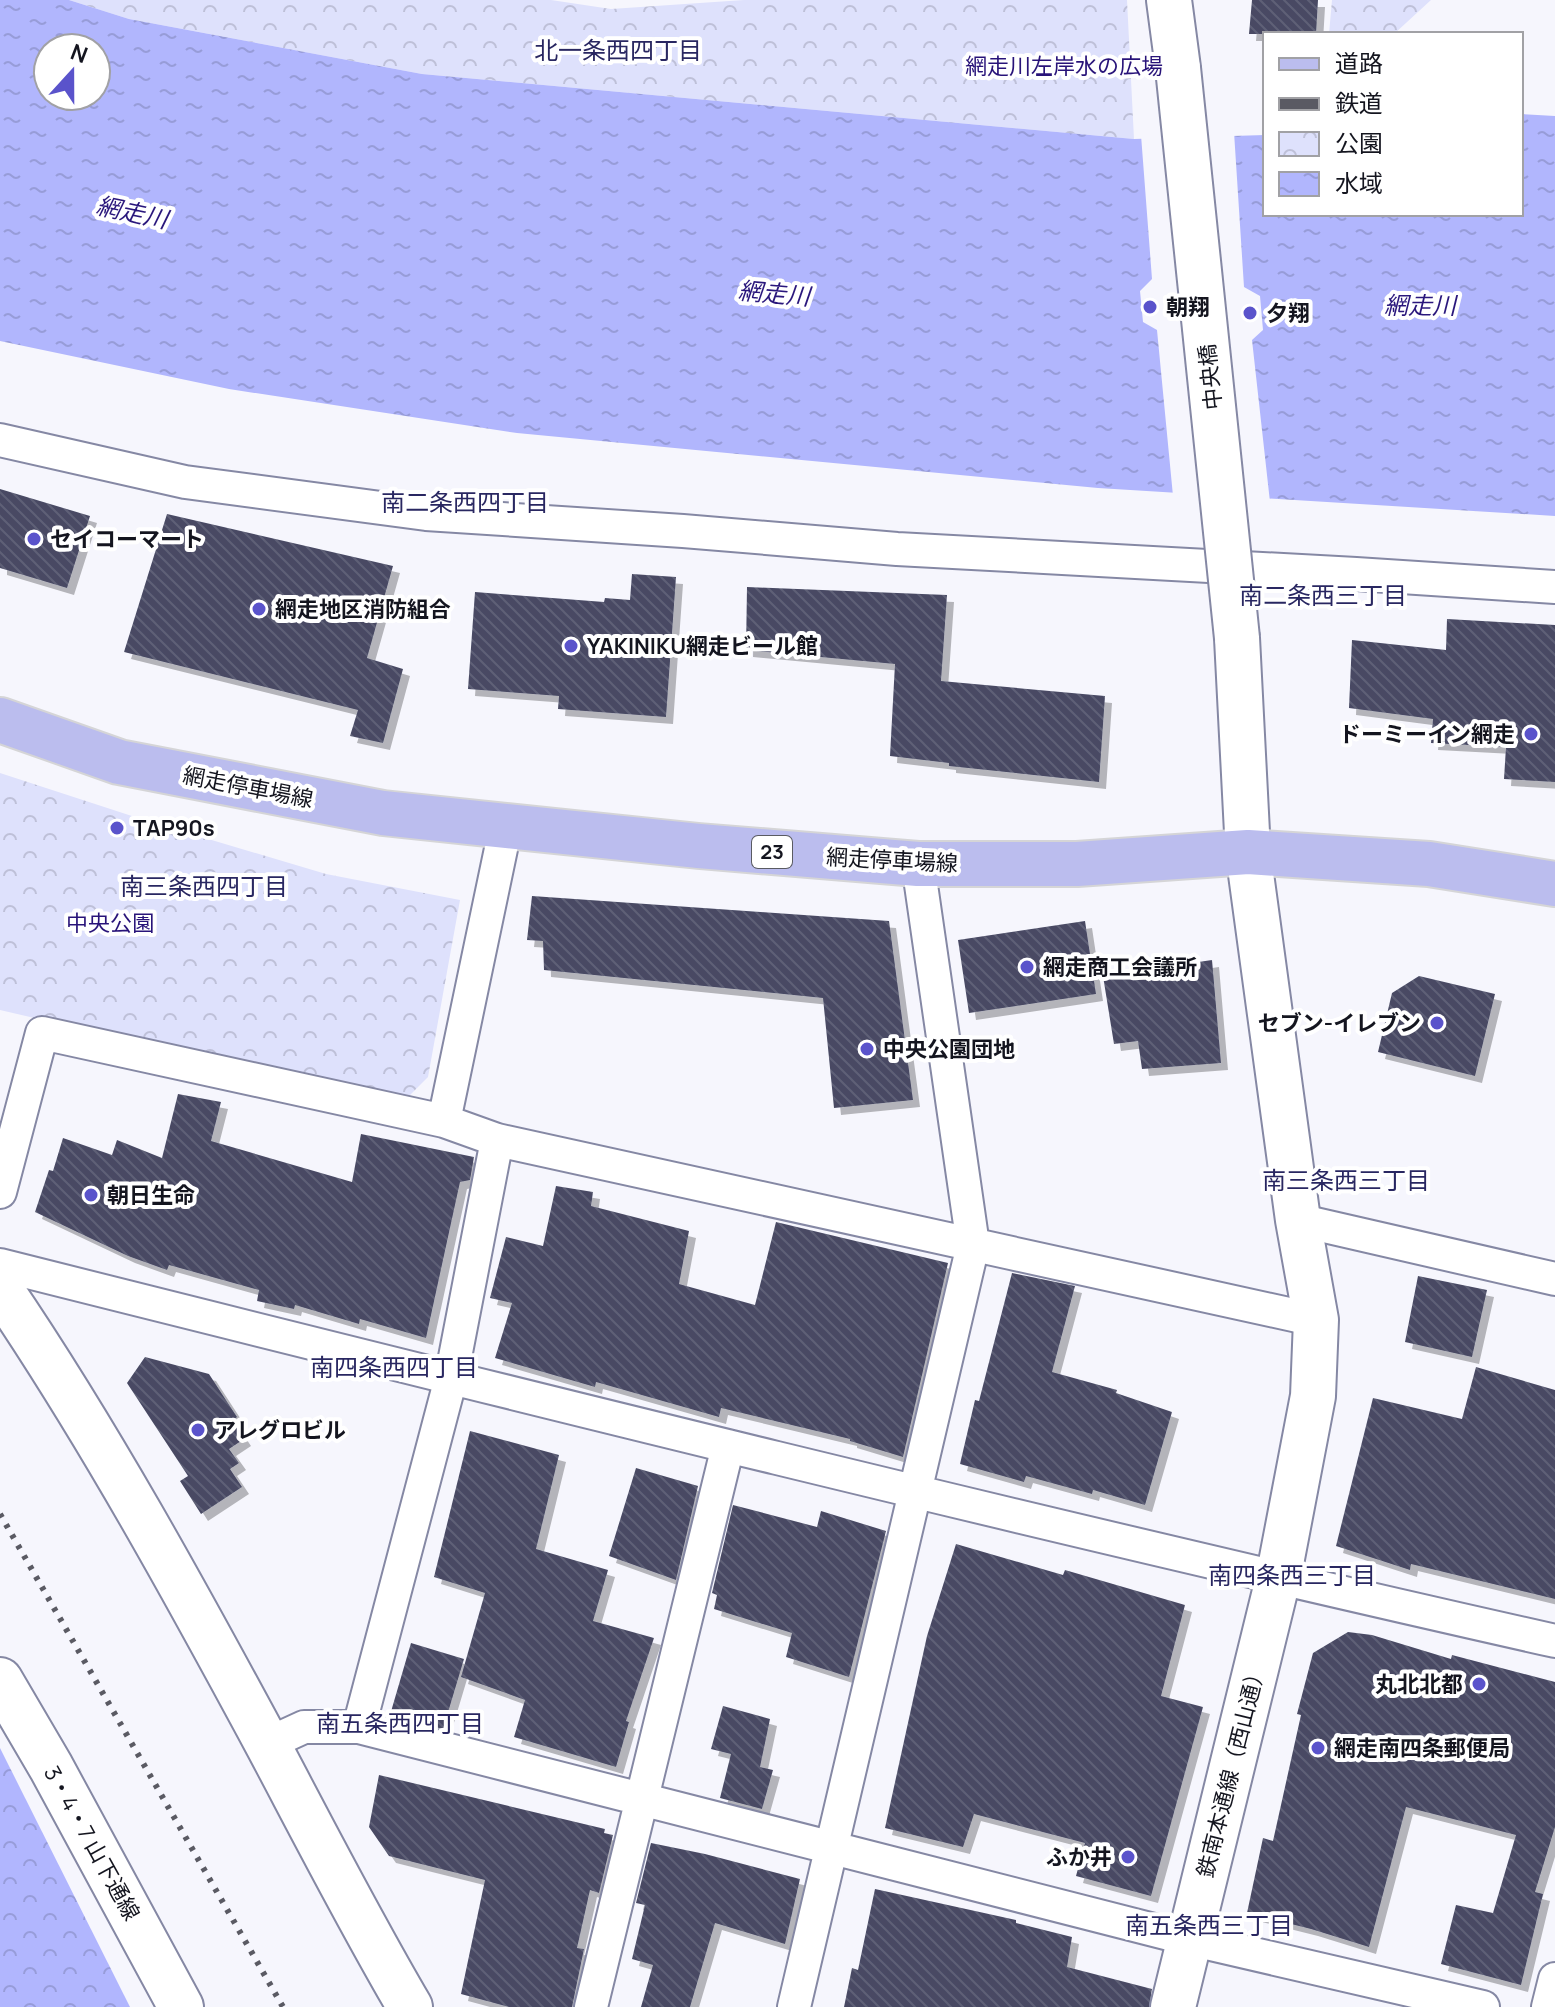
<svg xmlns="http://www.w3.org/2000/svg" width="1555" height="2007" font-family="Manrope,'Noto Sans JP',sans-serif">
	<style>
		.forest { fill: url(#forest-crowns) }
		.park { fill: url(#park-crowns) }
		.water { fill: url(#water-ripples); fill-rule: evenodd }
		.pier { fill: #f6f6fd }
		.building { fill: url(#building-back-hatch); filter: url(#shadow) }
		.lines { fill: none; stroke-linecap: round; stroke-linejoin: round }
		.street-casing { stroke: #8588a4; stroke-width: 36 }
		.secondary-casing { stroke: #8588a4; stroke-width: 48 }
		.primary-casing { stroke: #d5d5d7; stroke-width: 48 }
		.street { stroke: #fff; stroke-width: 32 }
		.secondary { stroke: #fff; stroke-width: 44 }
		.primary { stroke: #bbbdee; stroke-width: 44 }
		.rail { stroke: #5a5a63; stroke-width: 6; stroke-dasharray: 4 8; stroke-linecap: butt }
		.secondary-bridge-casing { stroke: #8588a4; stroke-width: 48; stroke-linecap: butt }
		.secondary-bridge { stroke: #fff; stroke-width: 44 }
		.poi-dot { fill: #5a53cb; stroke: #fff; stroke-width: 3 }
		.labels { text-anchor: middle; stroke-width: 8; stroke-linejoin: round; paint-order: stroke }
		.shield { fill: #fff; stroke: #5a5b62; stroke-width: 2 }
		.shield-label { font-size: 20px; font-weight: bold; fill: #14151f }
		.park-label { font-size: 22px; fill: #281379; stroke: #fff }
		.poi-label { font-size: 22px; font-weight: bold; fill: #14151f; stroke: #fff; text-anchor: start }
		.street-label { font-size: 22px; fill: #14151f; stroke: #fff }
		.neighbourhood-label { font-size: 24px; fill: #292761; stroke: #fff }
		.water-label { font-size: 24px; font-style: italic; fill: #2a177c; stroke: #fff }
	</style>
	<defs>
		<pattern id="forest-crowns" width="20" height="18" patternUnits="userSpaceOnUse" patternTransform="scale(2)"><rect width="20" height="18" fill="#b1b6fe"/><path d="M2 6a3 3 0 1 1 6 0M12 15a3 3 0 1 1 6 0" fill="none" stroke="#979cd9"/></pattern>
		<pattern id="park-crowns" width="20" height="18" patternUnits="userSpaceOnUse" patternTransform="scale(2)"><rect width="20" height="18" fill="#dee1fc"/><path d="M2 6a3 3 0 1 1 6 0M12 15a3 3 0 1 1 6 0" fill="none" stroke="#bec0d8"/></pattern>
		<pattern id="water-ripples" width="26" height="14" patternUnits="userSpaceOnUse" patternTransform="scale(2)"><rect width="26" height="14" fill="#b1b6fd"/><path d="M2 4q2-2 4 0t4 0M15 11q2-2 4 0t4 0" fill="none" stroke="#979cd8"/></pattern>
		<pattern id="building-back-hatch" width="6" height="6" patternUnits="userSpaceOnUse" patternTransform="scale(2)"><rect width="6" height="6" fill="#484a64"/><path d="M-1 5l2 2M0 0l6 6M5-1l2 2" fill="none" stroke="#5e6076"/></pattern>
		<filter id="shadow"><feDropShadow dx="7" dy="7" stdDeviation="0" flood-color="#0004"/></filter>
	</defs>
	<rect width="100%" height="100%" fill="#f6f6fd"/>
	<!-- forest -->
	<path class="forest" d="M0 1748 130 2007H0Z"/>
	<!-- park -->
	<path class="park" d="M69 0H551L611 9 744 0H1127L1134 139 422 74 129 19Z
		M1332 0H1431L1394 34H1329Z
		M0 773 138 818 326 874 460 900 428 1077 406 1099 318 1084 0 1010Z"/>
	<!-- water -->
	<path class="water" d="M0 0H69L129 19 422 74 1134 139 1265 135V214H1521V114L1555 116V516L1098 488 517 433 229 389 0 341ZM48 48H96V96H48Z"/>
	<!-- pier -->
	<path class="pier" d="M1234 132 1244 287 1260 296 1263 330 1252 340 1270 502 1173 496 1157 330 1143 322 1140 291 1152 279 1141 135Z"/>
	<!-- building -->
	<path class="building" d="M1252 0H1318L1316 34H1249Z
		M0 489 90 516 67 588 0 568Z
		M167 514 393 566 367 658 403 669 383 743 350 736 358 710 124 652Z
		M632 574 676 577 666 717 558 709 559 696 468 689 475 592 604 602 605 598 630 600Z
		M747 587 947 595 941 681 1105 696 1099 782 949 766V763L890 756 895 664 746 650Z
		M1447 619 1555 625V782L1504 779 1506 747 1431 743 1433 719 1349 708 1352 640 1446 650Z
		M532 896 889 921 913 1100 834 1108 823 998 544 970 543 941 527 940Z
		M1085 921 1096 994 969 1013 958 940Z
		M1212 960 1221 1063 1142 1069 1138 1041 1114 1044 1103 976Z
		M1419 976 1495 994 1475 1076 1378 1052 1392 993Z
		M178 1094 221 1102 211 1141 352 1182 361 1134 474 1157 470 1180 460 1182 426 1338 360 1319 359 1324 295 1305 294 1309 257 1301 259 1290 169 1265 167 1270 128 1256 35 1212 49 1170 53 1171 63 1138 112 1155 117 1140 162 1158Z
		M556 1186 593 1192 591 1206 689 1231 679 1284 755 1305 776 1222 948 1263 903 1457 850 1441V1439L721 1408 719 1417 596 1382 595 1387 495 1358 512 1303 490 1298 506 1237 543 1246Z
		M1012 1273 1075 1286 1052 1372 1117 1390 1116 1393 1172 1412 1145 1505 1093 1490 1092 1494 1026 1476 1024 1482 960 1464 975 1400 979 1401Z
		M1418 1276 1487 1290 1472 1357 1405 1342Z
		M145 1357 209 1374 237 1417 232 1421 244 1439 229 1449 239 1463 230 1469 242 1487 201 1514 180 1481 188 1476 127 1383Z
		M1476 1367 1555 1390V1599L1411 1564 1410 1570 1336 1546 1373 1398 1462 1419Z
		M470 1431 559 1455 536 1549 608 1570 593 1621 654 1638 626 1721 629 1722 616 1767 514 1737 525 1700 461 1677 485 1593 434 1577Z
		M636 1468 698 1486 676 1580 609 1556Z
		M733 1505 817 1527 821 1511 886 1531 849 1677 786 1657 792 1633 714 1609 717 1595 712 1593Z
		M956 1544 1063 1575 1065 1570 1185 1605 1161 1696 1203 1707 1151 1896 1076 1876 1085 1843 974 1814 963 1847 885 1828 927 1636Z
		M1348 1632 1372 1635 1451 1659 1452 1655 1555 1682V1827L1535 1892 1543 1894 1521 1985 1441 1964 1456 1905 1493 1913 1516 1835 1406 1807 1369 1947 1311 1929 1247 1913 1263 1838 1273 1841 1301 1715 1297 1714 1313 1653Z
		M411 1643 464 1659 443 1729 390 1715Z
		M723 1706 770 1719 760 1767 773 1770 762 1809 720 1798 731 1754 711 1749Z
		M379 1775 605 1829 604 1833 613 1835 599 1893 590 1890 577 1948 584 1949 572 2007H509L461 1994 485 1880 389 1856 369 1827Z
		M651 1843 705 1854 800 1879 785 1944 715 1923 690 2007H641L653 1965 632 1959 645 1905 636 1903Z
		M875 1889 1016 1920V1923L1072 1937 1067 1967 1152 1989 1149 2007H844L852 1968 858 1970Z"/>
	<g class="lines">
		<!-- street casing -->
		<g class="street-casing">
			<path id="street" d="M0 440 185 482 426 514 683 531 897 549 1356 574 1555 587
				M444 1121 506 825
				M0 1192 42 1033 444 1121 497 1140 1316 1320
				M1298 1220 1555 1279
				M0 1265C517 1395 1035 1524 1555 1641
				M359 1727 451 1378 497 1140
				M267 1744 304 1727H359L1189 1939 1483 2007
				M591 2007 728 1446
				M794 2007 973 1245 918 864
				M1548 2007 1555 1979"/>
		</g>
		<!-- secondary casing -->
		<g class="secondary-casing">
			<path id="secondary" d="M1169 0 1178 68
				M0 1288C99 1434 185 1591 269 1747 315 1834 360 1922 410 2007
				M0 1680 51 1767 181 2007
				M1173 2007 1278 1579 1313 1396 1316 1320 1298 1220 1248 852 1237 638"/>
		</g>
		<!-- primary casing -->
		<g class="primary-casing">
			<path id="primary" d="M0 720 119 762 383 813 699 846 918 864H1077L1248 852 1429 864 1555 884"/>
		</g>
		<!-- street -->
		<use href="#street" class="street"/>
		<!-- secondary -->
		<use href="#secondary" class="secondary"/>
		<!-- primary -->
		<use href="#primary" class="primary"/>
		<!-- rail -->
		<path class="rail" d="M0 1514 283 2007"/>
		<!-- secondary-bridge casing -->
		<g class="secondary-bridge-casing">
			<path id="secondary-bridge" d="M1178 68 1237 638"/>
		</g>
		<!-- secondary-bridge -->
		<use href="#secondary-bridge" class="secondary-bridge"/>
	</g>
	<!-- markers -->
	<g class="poi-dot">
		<circle cx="1150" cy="307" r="8"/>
		<circle cx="1250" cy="313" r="8"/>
		<circle cx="34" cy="539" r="8"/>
		<circle cx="259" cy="609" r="8"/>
		<circle cx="571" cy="646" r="8"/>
		<circle cx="1531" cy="734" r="8"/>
		<circle cx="117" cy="828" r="8"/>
		<circle cx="1027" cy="967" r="8"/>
		<circle cx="1437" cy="1023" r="8"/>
		<circle cx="867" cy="1049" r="8"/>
		<circle cx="91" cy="1195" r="8"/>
		<circle cx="198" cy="1430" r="8"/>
		<circle cx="1479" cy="1684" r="8"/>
		<circle cx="1318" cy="1748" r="8"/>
		<circle cx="1128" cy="1857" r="8"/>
	</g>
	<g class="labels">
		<!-- shield labels -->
		<rect class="shield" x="752" y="836" width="40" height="32" rx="6"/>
		<g class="shield-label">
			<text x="772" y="859">23</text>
		</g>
		<!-- park labels -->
		<g class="park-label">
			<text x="1064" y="74">網走川左岸水の広場</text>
			<text x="110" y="931">中央公園</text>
		</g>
		<!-- poi labels -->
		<g class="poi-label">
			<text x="1166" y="315">朝翔</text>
			<text x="1266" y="321">夕翔</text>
			<text x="50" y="547">セイコーマート</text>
			<text x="275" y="617">網走地区消防組合</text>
			<text x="587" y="654">YAKINIKU網走ビール館</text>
			<text x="1515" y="742" text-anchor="end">ドーミーイン網走</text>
			<text x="133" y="836">TAP90s</text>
			<text x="1043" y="975">網走商工会議所</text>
			<text x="1421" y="1031" text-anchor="end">セブン-イレブン</text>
			<text x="883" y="1057">中央公園団地</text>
			<text x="107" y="1203">朝日生命</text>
			<text x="214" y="1438">アレグロビル</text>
			<text x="1463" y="1692" text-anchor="end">丸北北都</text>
			<text x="1334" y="1756">網走南四条郵便局</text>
			<text x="1112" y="1865" text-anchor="end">ふか井</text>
		</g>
		<!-- street labels -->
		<g class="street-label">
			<text transform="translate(1210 377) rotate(-96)" y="8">中央橋</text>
			<text transform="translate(248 787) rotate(11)" y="8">網走停車場線</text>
			<text transform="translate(892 860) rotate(3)" y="8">網走停車場線</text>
			<text transform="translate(1231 1770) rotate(-76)" y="8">鉄南本通線（西山通）</text>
			<text transform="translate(92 1843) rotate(61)" y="8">3・4・7 山下通線</text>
		</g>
		<!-- neighbourhood labels -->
		<g class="neighbourhood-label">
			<text x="618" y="59">北一条西四丁目</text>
			<text x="465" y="511">南二条西四丁目</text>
			<text x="1323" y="604">南二条西三丁目</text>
			<text x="204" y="895">南三条西四丁目</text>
			<text x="1346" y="1189">南三条西三丁目</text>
			<text x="394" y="1376">南四条西四丁目</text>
			<text x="1292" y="1584">南四条西三丁目</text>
			<text x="400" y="1732">南五条西四丁目</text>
			<text x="1209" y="1934">南五条西三丁目</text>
		</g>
		<!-- water labels -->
		<g class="water-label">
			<text transform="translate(132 213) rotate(12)" y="8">網走川</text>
			<text transform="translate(774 294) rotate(5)" y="8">網走川</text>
			<text x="1420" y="314">網走川</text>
		</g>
	</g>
	<!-- legend -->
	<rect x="1263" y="32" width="260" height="184" fill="#ffffff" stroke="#a1a1a5" stroke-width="2"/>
	<rect x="1279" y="58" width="40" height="12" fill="#bbbdee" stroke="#a1a1a5" stroke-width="2"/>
	<text x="1335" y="72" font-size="24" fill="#14151f">道路</text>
	<rect x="1279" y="98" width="40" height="12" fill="#5a5a63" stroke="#a1a1a5" stroke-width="2"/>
	<text x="1335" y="112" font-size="24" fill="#14151f">鉄道</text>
	<rect x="1279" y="132" width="40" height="24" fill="url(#park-crowns)" stroke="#a1a1a5" stroke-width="2"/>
	<text x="1335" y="152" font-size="24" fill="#14151f">公園</text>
	<rect x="1279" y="172" width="40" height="24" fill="url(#water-ripples)" stroke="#a1a1a5" stroke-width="2"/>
	<text x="1335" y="192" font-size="24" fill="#14151f">水域</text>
	<!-- north arrow -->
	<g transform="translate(72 72) rotate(21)"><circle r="38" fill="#ffffff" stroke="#a1a1a5" stroke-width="2"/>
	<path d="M0-6L14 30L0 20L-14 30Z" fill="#5a53cb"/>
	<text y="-12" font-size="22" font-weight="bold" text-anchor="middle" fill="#14151f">N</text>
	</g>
</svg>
